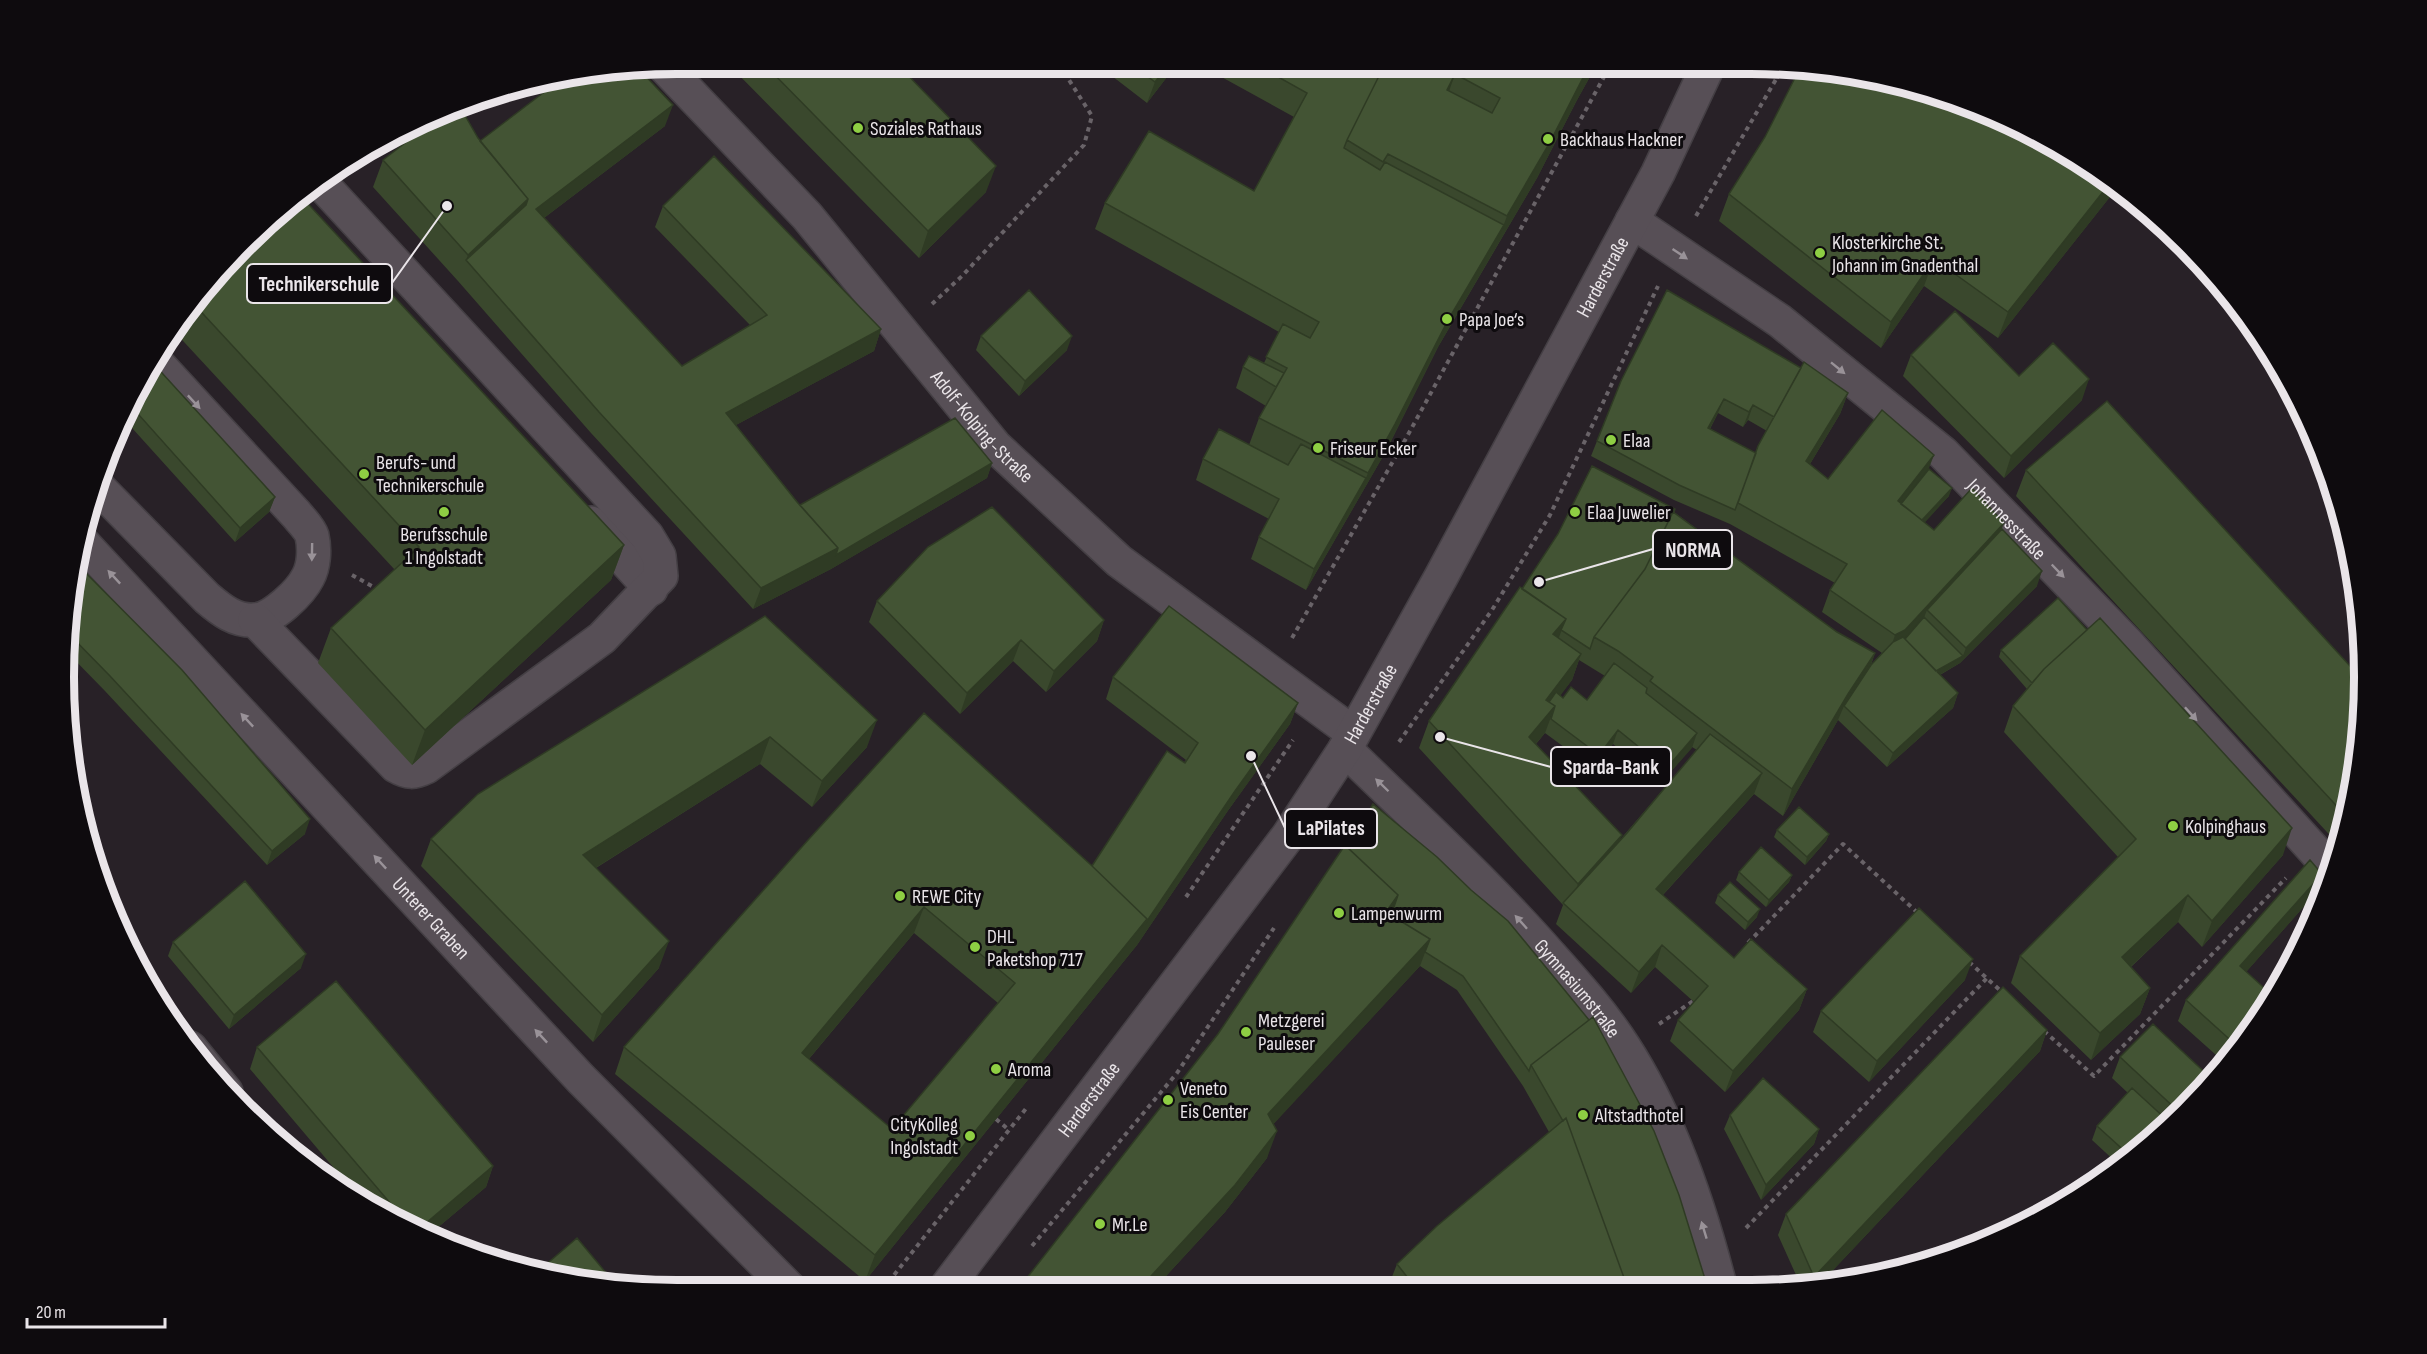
<svg xmlns="http://www.w3.org/2000/svg" width="2427" height="1354" font-family="'Sofia Sans Condensed',sans-serif">
	<style>
		.lines { fill: none; stroke-linecap: round; stroke-linejoin: round }
		.minor-casing { stroke: #443f44; stroke-width: 36 }
		.path { stroke: #696368; stroke-width: 4; stroke-dasharray: 4.5 4.5; stroke-linecap: butt }
		.minor { stroke: #574f56; stroke-width: 33 }
		.wall { fill: #3a482d; fill-rule: evenodd }
		.shaded-wall { fill: #2f3b24 }
		.building { fill: #435434; stroke: #2f3b24; stroke-width: 1.5; fill-rule: evenodd }
		.oneway { fill: #999298 }
		.poi-dot { fill: #8ece43; stroke: #0e0b0e; stroke-width: 2 }
		.labels { text-anchor: middle; stroke-width: 6; stroke-linejoin: round; paint-order: stroke }
		.poi-label { font-size: 20px; fill: #eae5e9; stroke: #0e0b0e; text-anchor: start }
		.street-label { font-size: 20px; fill: #eae5e9; stroke: #0e0b0e }
		.rim { fill: none; stroke: #eae5e9; stroke-width: 8 }
		.leader { fill: none; stroke: #eae5e9; stroke-width: 2 }
		.callout-dot { fill: #eae5e9; stroke: #0e0b0e; stroke-width: 2 }
		.callout { fill: #0e0b0e; stroke: #eae5e9; stroke-width: 2 }
		.callout-label { font-size: 21px; text-anchor: middle; font-weight: bold; fill: #eae5e9 }
	</style>
	<rect width="100%" height="100%" fill="#282127"/>
	<g class="lines">
		<!-- minor casing -->
		<g class="minor-casing">
			<g id="minor">
				<path id="s1" d="M662 64 807 216 995 446 1119 561 1353 733"/>
				<path id="s2" d="M1632 221 1780 321 1943 453 2128 644 2332 870"/>
				<path d="M95 484 207 598C221 610 236 622 256 620 273 618 300 593 308 577 314 566 315 549 312 536 310 529 301 520 296 514L154 360"/>
				<path d="M591 523 651 589"/>
				<path id="s3" d="M80 540 581 1079 790 1289"/>
				<path d="M255 620 396 766C408 773 414 773 426 767L602 638 661 576 659 556 647 536 318 180"/>
				<path id="s4" d="M1345 749C1414 817 1486 882 1550 955 1576 984 1603 1014 1624 1047 1670 1118 1699 1204 1720 1286"/>
				<path d="M190 1048 226 1092"/>
				<path id="s5" d="M945 1289 1288 836 1345 749 1441 577 1658 173 1709 64"/>
			</g>
		</g>
		<!-- path -->
		<path class="path" d="M1696 216 1785 64
			M932 304 962 276 1084 145 1092 116 1062 69 1056 63
			M352 575 379 590
			M1292 638 1404 442 1611 64
			M1399 742 1492 610 1550 515 1658 286
			M1186 897 1293 740
			M1748 943 1843 844 1920 915
			M1969 962 2003 993
			M1659 1024 1693 1001
			M2044 1031 2094 1076 2286 878
			M996 1119 1009 1130
			M1746 1228 1987 978
			M1032 1246 1177 1073 1274 928
			M883 1289 1028 1106"/>
		<!-- minor -->
		<use href="#minor" class="minor"/>
	</g>
	<!-- wall -->
	<path class="wall" d="M727 63H896L986 192 919 258Z
		M1095 63 1177 64 1147 103Z
		M1209 64H1378L1384 67 1385 64H1597L1577 100 1537 178 1438 347 1386 451 1306 590 1251 559 1259 537 1269 519 1196 480 1203 459 1249 445 1259 418 1266 406 1236 388 1243 367 1264 363 1279 332 1095 229 1105 203 1254 191 1294 117 1207 69Z
		M665 126 544 218 682 366 750 325 655 227 663 206 881 329 874 351 736 425 800 505 992 463 987 478 831 569 753 609 591 433 458 281 373 187 383 160 478 138 480 141Z
		M2117 188 1998 338 1924 286 1881 348 1719 221 1729 194Z
		M216 272 624 545 611 580 412 765 318 663 331 628 395 570 172 329Z
		M981 336 1067 350 1019 396 976 350Z
		M1911 355 2019 376 2082 400 2004 478 1903 376Z
		M152 362 275 497 269 512 235 542 123 418Z
		M1801 368 1848 393 1840 414 1810 464 1828 479 1929 469 1949 496 1924 522 1934 530H2002L2037 586 1960 663 1940 675 1958 693 1953 708 1887 767 1838 720 1783 816 1754 794 1663 895 1734 958 1807 989 1799 1010 1725 1092 1670 1041 1678 1020 1694 1002 1655 967 1631 993 1556 924 1563 905 1419 748 1429 721 1522 589 1674 512 1837 632 1875 653 1871 665 1882 653 1822 612 1830 590 1835 583 1730 524 1674 500 1591 456 1597 441ZM1718 413 1743 427 1748 420 1767 431 1756 453 1710 429ZM1579 660 1605 676 1587 700 1563 698 1560 695 1572 680ZM1545 733 1594 769 1613 744 1661 783 1692 747 1697 750 1619 841 1536 744Z
		M2026 470 2359 757 2338 844 2016 496Z
		M76 563 305 834 267 865 105 691 64 649V636Z
		M877 601 1104 620 1097 641 1046 692 1013 661 960 714 869 622Z
		M765 616 867 747 812 807 760 764 596 868 659 968 593 1042 421 866 431 839Z
		M2001 650 2283 855 2202 947 2178 922 2131 967 2150 988 2140 1014 2091 1060 2011 983 2020 956 2118 857 2004 732 2013 706 2027 689 1999 657Z
		M1113 677 1298 703 1290 724 1227 812 1137 945 865 1281 615 1074 624 1047 809 839 1092 866 1186 760 1106 699ZM914 933 998 1003 892 1129 809 1059Z
		M1373 804 1705 1279 1702 1286 1388 1287 1397 1264 1549 1132 1523 1086 1457 990 1420 966 1273 1124 1267 1158 1225 1212 1155 1288H1019L1218 1034 1347 847Z
		M1777 830 1829 834 1826 841 1805 865 1774 837Z
		M1739 872 1792 875 1789 882 1766 907 1736 880Z
		M2322 874 2314 895 2246 972 2273 996 2225 1063 2178 1021 2186 1000Z
		M1718 895 1757 917 1745 930 1715 903Z
		M173 942 301 968 229 1029 168 956Z
		M1965 980 1869 1082 1813 1032 1821 1011Z
		M2047 1030 2040 1051 1818 1286H1801L1778 1235 1786 1214Z
		M257 1047 493 1166 486 1187 430 1234 370 1209 367 1207 250 1069Z
		M2120 1057 2211 1082 2118 1164 2092 1140 2097 1126 2128 1093 2112 1078Z
		M1730 1115 1819 1129 1814 1144 1761 1200 1724 1129Z"/>
	<!-- shaded-wall -->
	<path class="shaded-wall" d="M1169 64H1177L1147 103 1155 82Z
		M1590 64H1597L1577 100 1537 178 1494 251 1507 216Z
		M1455 74 1443 109 1447 90Z
		M673 105 665 126 528 230 536 209Z
		M996 166 986 192 919 258 928 231Z
		M2110 183 2117 188 1998 338 2008 312Z
		M528 199 519 226 466 260 468 255Z
		M1504 225 1494 251 1438 347 1386 451 1306 590 1314 569 1366 478 1368 473 1448 320Z
		M1934 259 1924 286 1881 348 1891 322Z
		M881 329 874 351 719 434 726 413Z
		M1072 336 1067 350 1019 396 1025 381Z
		M2089 379 2082 400 2004 478 2011 456Z
		M1848 393 1840 414 1799 482 1806 461Z
		M1724 399 1718 413 1703 442 1708 428Z
		M1753 405 1748 420 1743 427 1749 412Z
		M1934 455 1926 476 1903 506 1898 501Z
		M992 463 987 478 831 569 753 609 761 588Z
		M1952 488 1949 496 1919 529 1921 521Z
		M275 497 269 512 235 542 240 528Z
		M2004 523 1996 544 1927 610 1921 625 1888 656 1895 635Z
		M624 545 611 580 412 765 425 730Z
		M2042 571 2037 586 1960 663 1966 648Z
		M1566 619 1556 645 1553 634Z
		M1104 620 1097 641 1046 692 1054 671Z
		M1021 640 1013 661 960 714 967 693Z
		M1875 653 1865 680 1844 706 1838 720 1783 816 1792 789 1848 694Z
		M1581 654 1572 680 1546 715V700Z
		M1963 656 1960 663 1927 682 1930 674Z
		M1958 693 1953 708 1887 767 1893 753Z
		M1298 703 1290 724 1227 812 1137 945 865 1281 875 1255 1235 791Z
		M1555 706 1545 733 1519 763 1529 737Z
		M877 720 867 747 812 807 822 781Z
		M1618 730 1613 744 1594 769 1599 755Z
		M1697 733 1692 748 1661 783 1666 769Z
		M770 737 760 764 573 882 583 855Z
		M1762 773 1754 794 1649 910 1656 889Z
		M310 819 305 834 267 865 272 851Z
		M2292 828 2283 855 2202 947 2212 921Z
		M1829 834 1826 841 1805 865 1807 857Z
		M1622 835 1612 862 1569 908 1578 884Z
		M2322 874 2314 895 2232 988 2240 966Z
		M1792 875 1789 882 1766 907 1769 900Z
		M1398 895 1388 922 1386 912Z
		M2188 895 2178 922 2112 984 2122 957Z
		M924 907 914 933 792 1079 802 1053Z
		M1760 909 1757 917 1745 930 1748 922Z
		M1430 939 1420 966 1259 1140 1268 1114Z
		M669 941 659 968 593 1042 602 1015Z
		M1662 945 1655 967 1631 993 1639 972Z
		M306 954 301 968 229 1029 234 1015Z
		M1973 959 1965 980 1869 1082 1877 1061Z
		M2150 988 2140 1014 2091 1060 2100 1033Z
		M1807 989 1799 1010 1725 1092 1733 1071Z
		M2047 1030 2040 1051 1818 1286H1811L1814 1277Z
		M1819 1129 1814 1144 1761 1200 1766 1185Z
		M1277 1131 1267 1158 1225 1212 1155 1288H1140Z
		M493 1166 486 1187 430 1234 419 1229Z
		M1705 1279 1702 1286H1683Z"/>
	<!-- building -->
	<path class="building" d="M763 63H896L996 166 928 231Z
		M1131 64H1169L1155 82Z
		M1255 64H1378L1384 66 1347 140 1344 148 1380 170 1385 162 1504 225 1448 320 1395 424 1368 473 1259 418 1287 368 1266 357 1283 324 1310 338 1319 322 1105 203 1149 131 1254 191 1307 93Z
		M1385 64H1590L1549 144 1507 216 1388 154 1383 162 1347 140ZM1455 74 1500 98 1492 113 1447 90Z
		M1801 66 1909 84 2057 145 2110 183 2008 312 1934 259 1891 322 1729 194 1765 137Z
		M637 67 673 105 536 209 682 366 767 315 663 206 714 156 881 329 726 413 797 502 838 548 761 588 599 412 466 260 526 205 528 199 480 141 568 74Z
		M459 105 478 138 528 199 468 255 383 160 449 109Z
		M299 194 624 545 425 730 331 628 419 547 192 302 216 272Z
		M1029 290 1072 336 1025 381 981 336Z
		M1667 290 1801 368 1774 417 1753 405 1749 412 1724 399 1708 428 1756 453 1735 510 1679 485 1597 441 1621 381Z
		M1955 311 2019 376 2053 343 2089 379 2011 456 1911 355Z
		M1249 356 1284 373 1276 387 1243 367Z
		M152 362 275 497 240 528 130 405Z
		M1804 362 1848 393 1806 461 1828 479 1882 410 1934 455 1898 501 1934 530 1972 488 2004 523 1905 630 1895 635 1830 590 1847 564 1738 503 1758 446Z
		M2107 401 2361 678 2359 757 2345 815 2026 470Z
		M955 418 992 463 836 555 838 548 800 505Z
		M1219 429 1288 465 1301 444 1366 478 1314 569 1259 537 1279 499 1203 459Z
		M1592 466 1675 509 1674 512H1673L1645 569 1594 637 1590 649 1561 630 1566 619 1522 589 1558 534Z
		M1929 469 1952 488 1922 520 1901 504Z
		M992 507 1104 620 1054 671 1021 640 967 693 877 601 928 547Z
		M1673 512 1837 632 1875 653 1848 694 1792 789 1650 681 1653 677 1618 651 1594 637 1645 569Z
		M2002 529 2042 571 1966 648 1927 610Z
		M76 563 182 670 310 819 272 851 110 676 65 630Z
		M1520 587 1566 619 1553 634 1581 654 1546 700 1555 706 1529 737 1622 835 1578 884 1429 721Z
		M2058 598 2087 630 2044 669 2032 683 2001 650Z
		M1169 606 1298 703 1235 791 1145 924 1147 919 1092 866 1167 751 1185 763 1198 743 1113 677Z
		M765 616 877 720 822 781 770 737 583 855 669 941 602 1015 431 839 478 794Z
		M1924 617 1963 656 1936 671 1905 639Z
		M2100 618 2292 828 2212 921 2188 895 2122 957 2150 988 2100 1033 2020 956 2136 839 2013 706 2044 669Z
		M1903 637 1958 693 1893 753 1844 706 1871 665 1893 642Z
		M1614 663 1647 688 1646 693 1697 733 1666 769 1618 730 1599 755 1551 719 1555 706 1549 702 1556 692 1563 698 1571 687 1587 700Z
		M924 713 1091 865 1147 919 875 1255 624 1047 809 839ZM924 907 1015 983 892 1129 802 1053Z
		M1710 734 1762 773 1656 889 1734 958 1751 939 1807 989 1733 1071 1678 1020 1708 986 1662 945 1639 972 1563 903 1627 833Z
		M1373 804 1437 857 1471 890 1508 921 1589 1020 1531 1065 1529 1071 1463 976 1425 952 1430 939 1389 914 1394 907 1398 895 1347 847Z
		M1799 807 1829 834 1807 857 1777 830Z
		M1345 845 1398 895 1386 912 1430 939 1268 1114 1277 1131 1235 1185 1140 1288H1019L1218 1034Z
		M1761 847 1792 875 1769 900 1739 872Z
		M2310 860 2322 874 2240 966 2273 996 2237 1046 2186 1000Z
		M245 881 306 954 234 1015 173 942Z
		M1730 882 1760 909 1748 922 1718 895Z
		M1919 908 1973 959 1877 1061 1821 1011Z
		M336 981 493 1166 419 1229 408 1224 257 1047Z
		M2003 987 2047 1030 1814 1277 1786 1214Z
		M1593 1017 1654 1131 1679 1195 1705 1279 1683 1286H1627L1566 1118 1563 1121 1531 1065Z
		M2153 1024 2213 1080 2178 1111 2120 1057Z
		M1763 1078 1819 1129 1766 1185 1730 1115Z
		M2132 1088 2168 1121 2129 1155 2097 1126Z
		M1566 1118 1627 1286 1415 1287 1397 1264 1437 1226Z
		M577 1238 617 1286 536 1273Z
		M1299 1278 1308 1287 1289 1288Z"/>
	<!-- one-way arrows -->
	<defs><path id="oneway-solid" d="M-6-.8H1V-3.2L6.5 0L1 3.2V.8H-6Z" transform="scale(1.5)"/></defs>
	<g class="oneway">
		<use href="#oneway-solid" transform="translate(1680 254) rotate(34)"/>
		<use href="#oneway-solid" transform="translate(1838 368) rotate(39)"/>
		<use href="#oneway-solid" transform="translate(194 402) rotate(47)"/>
		<use href="#oneway-solid" transform="translate(312 552) rotate(91)"/>
		<use href="#oneway-solid" transform="translate(2058 571) rotate(46)"/>
		<use href="#oneway-solid" transform="translate(114 577) rotate(-133)"/>
		<use href="#oneway-solid" transform="translate(2191 714) rotate(48)"/>
		<use href="#oneway-solid" transform="translate(247 720) rotate(-133)"/>
		<use href="#oneway-solid" transform="translate(1382 785) rotate(-136)"/>
		<use href="#oneway-solid" transform="translate(380 862) rotate(-133)"/>
		<use href="#oneway-solid" transform="translate(1521 922) rotate(-132)"/>
		<use href="#oneway-solid" transform="translate(541 1036) rotate(-133)"/>
		<use href="#oneway-solid" transform="translate(1704 1230) rotate(-107)"/>
	</g>
	<!-- markers -->
	<g class="poi-dot">
		<circle cx="858" cy="128" r="6"/>
		<circle cx="1548" cy="139" r="6"/>
		<circle cx="1820" cy="253" r="6"/>
		<circle cx="1447" cy="319" r="6"/>
		<circle cx="1611" cy="440" r="6"/>
		<circle cx="1318" cy="448" r="6"/>
		<circle cx="364" cy="474" r="6"/>
		<circle cx="444" cy="512" r="6"/>
		<circle cx="1575" cy="512" r="6"/>
		<circle cx="2173" cy="826" r="6"/>
		<circle cx="900" cy="896" r="6"/>
		<circle cx="1339" cy="913" r="6"/>
		<circle cx="975" cy="947" r="6"/>
		<circle cx="1246" cy="1032" r="6"/>
		<circle cx="996" cy="1069" r="6"/>
		<circle cx="1168" cy="1100" r="6"/>
		<circle cx="1583" cy="1115" r="6"/>
		<circle cx="970" cy="1136" r="6"/>
		<circle cx="1100" cy="1224" r="6"/>
	</g>
	<g class="labels">
		<!-- poi labels -->
		<g class="poi-label">
			<text x="870" y="135">Soziales Rathaus</text>
			<text x="1560" y="146">Backhaus Hackner</text>
			<text x="1832" y="249">Klosterkirche St.<tspan x="1832" dy="23">Johann im Gnadenthal</tspan></text>
			<text x="1459" y="326">Papa Joe‘s</text>
			<text x="1623" y="447">Elaa</text>
			<text x="1330" y="455">Friseur Ecker</text>
			<text x="376" y="469">Berufs- und<tspan x="376" dy="23">Technikerschule</tspan></text>
			<text x="1587" y="519">Elaa Juwelier</text>
			<text x="444" y="541" text-anchor="middle">Berufsschule<tspan x="444" dy="23">1 Ingolstadt</tspan></text>
			<text x="2185" y="833">Kolpinghaus</text>
			<text x="912" y="903">REWE City</text>
			<text x="1351" y="920">Lampenwurm</text>
			<text x="987" y="943">DHL<tspan x="987" dy="23">Paketshop 717</tspan></text>
			<text x="1258" y="1027">Metzgerei<tspan x="1258" dy="23">Pauleser</tspan></text>
			<text x="1008" y="1076">Aroma</text>
			<text x="1180" y="1095">Veneto<tspan x="1180" dy="23">Eis Center</tspan></text>
			<text x="1595" y="1122">Altstadthotel</text>
			<text x="958" y="1131" text-anchor="end">CityKolleg<tspan x="958" dy="23">Ingolstadt</tspan></text>
			<text x="1112" y="1231">Mr.Le</text>
		</g>
		<!-- street labels -->
		<g class="street-label">
			<text dy="7" stroke="none"><textPath href="#s5" startOffset="1210">Harderstraße</textPath></text>
			<text dy="7" stroke="none"><textPath href="#s1" startOffset="484">Adolf-Kolping-Straße</textPath></text>
			<text dy="7" stroke="none"><textPath href="#s2" startOffset="480">Johannesstraße</textPath></text>
			<text dy="7" stroke="none"><textPath href="#s5" startOffset="724">Harderstraße</textPath></text>
			<text dy="7" stroke="none"><textPath href="#s3" startOffset="516">Unterer Graben</textPath></text>
			<text dy="7" stroke="none"><textPath href="#s4" startOffset="334">Gymnasiumstraße</textPath></text>
			<text dy="7" stroke="none"><textPath href="#s5" startOffset="238">Harderstraße</textPath></text>
		</g>
	</g>
	<!-- crop -->
	<path d="M0 0H2427V1354H0ZM677 74H1751A603 603 0 0 1 2354 677V677A603 603 0 0 1 1751 1280H677A603 603 0 0 1 74 677V677A603 603 0 0 1 677 74Z" fill="#0e0b0e" fill-rule="evenodd"/>
	<path class="rim" d="M677 74H1751A603 603 0 0 1 2354 677V677A603 603 0 0 1 1751 1280H677A603 603 0 0 1 74 677V677A603 603 0 0 1 677 74Z"/>
	<!-- callouts -->
	<path class="leader" d="M447 206L392 283M1539 582L1653 549M1440 737L1551 767M1251 756L1285 828"/>
	<g class="callout-dot">
		<circle cx="447" cy="206" r="6"/>
		<circle cx="1539" cy="582" r="6"/>
		<circle cx="1440" cy="737" r="6"/>
		<circle cx="1251" cy="756" r="6"/>
	</g>
	<g class="callout">
		<rect x="247" y="264" width="145" height="39" rx="6"/>
		<rect x="1653" y="530" width="79" height="39" rx="6"/>
		<rect x="1551" y="747" width="120" height="39" rx="6"/>
		<rect x="1285" y="809" width="92" height="39" rx="6"/>
	</g>
	<g class="callout-label">
		<text x="319" y="291">Technikerschule</text>
		<text x="1693" y="557">NORMA</text>
		<text x="1611" y="774">Sparda-Bank</text>
		<text x="1331" y="835">LaPilates</text>
	</g>
	<!-- scale -->
	<path d="M27 1318v9h138v-9" fill="none" stroke="#eae5e9" stroke-width="3"/>
	<text x="36" y="1318" font-size="18" fill="#eae5e9" stroke="#0e0b0e" stroke-width="4.5" paint-order="stroke">20 m</text>
</svg>
